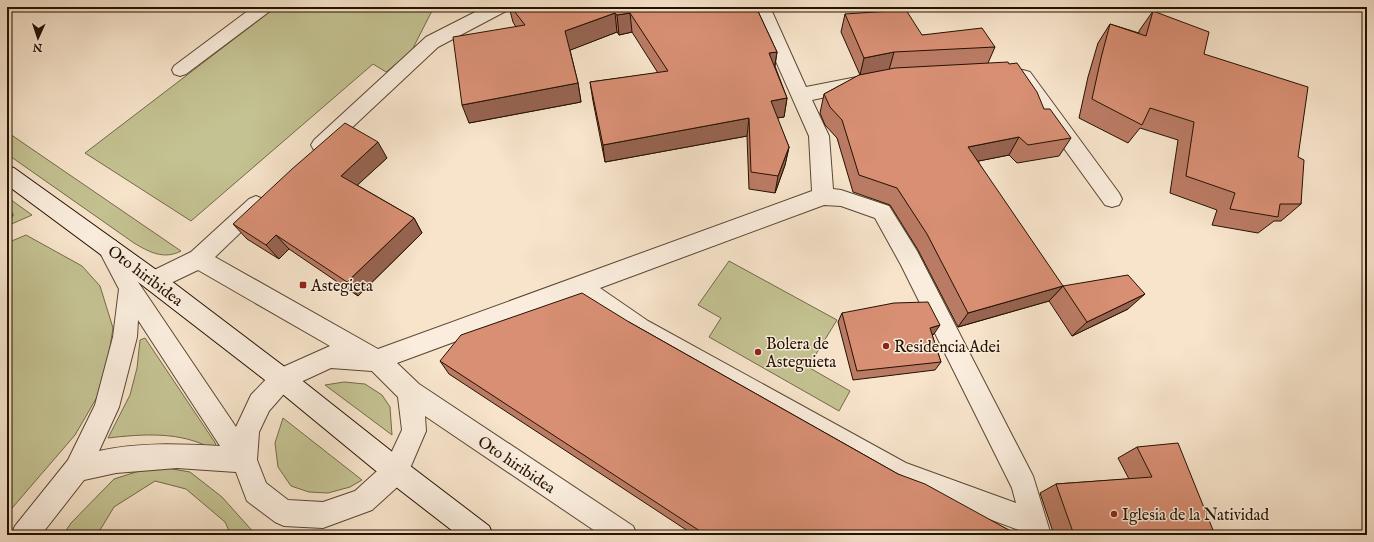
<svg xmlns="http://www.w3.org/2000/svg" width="1374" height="542" font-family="'IM FELL English',serif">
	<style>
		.green { fill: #c4c292; stroke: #746a49 }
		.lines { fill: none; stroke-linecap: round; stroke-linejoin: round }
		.stream { fill: #6e796a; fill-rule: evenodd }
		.lane-casing { stroke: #5a4633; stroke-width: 2 }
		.street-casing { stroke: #5a4633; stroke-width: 2 }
		.secondary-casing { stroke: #251100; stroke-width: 2 }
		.lane { fill: #faeddd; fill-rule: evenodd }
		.street { fill: #faeddd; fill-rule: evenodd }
		.secondary { fill: #faeddd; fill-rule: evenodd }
		.wall { fill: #ba7b64; stroke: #251100 }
		.shaded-wall { fill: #976451; stroke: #251100 }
		.building { fill: #d88f74; stroke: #251100 }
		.poi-dot { fill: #8f2418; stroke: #faeddd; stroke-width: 1.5 }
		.labels { text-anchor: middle; stroke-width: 3; stroke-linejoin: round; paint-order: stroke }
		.street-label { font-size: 16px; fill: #251100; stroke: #faeddd }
		.poi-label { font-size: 16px; fill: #251100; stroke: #faeddd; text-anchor: start }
	</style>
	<rect width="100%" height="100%" fill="#f7e4cb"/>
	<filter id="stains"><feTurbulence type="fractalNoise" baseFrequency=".005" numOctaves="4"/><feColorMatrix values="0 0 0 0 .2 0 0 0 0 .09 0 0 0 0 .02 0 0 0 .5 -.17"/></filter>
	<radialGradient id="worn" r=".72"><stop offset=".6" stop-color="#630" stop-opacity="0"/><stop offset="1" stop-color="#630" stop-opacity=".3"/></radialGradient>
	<!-- green -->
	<path class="green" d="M276 7H434L411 52 386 72 373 64 191 221 85 153Z
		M7 132 181 251C164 260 149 252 134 243L7 154Z
		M7 197 32 215 7 226Z
		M26 235 82 266 100 286 113 328 104 385 75 435 7 514V243Z
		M729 261 837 320 808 367 850 391 839 411 709 337 721 318 698 305Z
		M145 338 216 444 212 449C181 431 142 434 108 438L130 395 137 368 140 340Z
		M344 382 365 384 382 395 390 407 392 435 325 385Z
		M283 418 362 480 350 487 328 493 309 492 291 486 278 467 275 443Z
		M155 466 190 472 222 497 256 535H231L225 522 186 489 155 481 114 507 97 535H63L71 523 114 479Z"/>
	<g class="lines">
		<!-- stream -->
		<path class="stream" d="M9 211 12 212 14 215 12 218 7 220V212Z"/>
		<!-- lane casing -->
		<g class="lane-casing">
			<path id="lane" d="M253 7H272L270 11 186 74 180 76 174 74 172 70 174 66Z"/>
		</g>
		<!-- street casing -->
		<g class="street-casing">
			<path id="street" d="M485 7H509L506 11 438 47 328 150 321 153 314 150 311 145 314 140 426 37Z
				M752 7H770L806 87 862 76 869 78 871 83 869 88 812 100 829 136 833 189 841 190 889 206 917 251 1033 476 1051 535H1025L1024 532 890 482 632 335 576 297 397 363 419 384 633 526 637 535H601L425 416 426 431 405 480 372 510 323 528 284 526 275 522 247 501 236 472 177 468 116 473 84 480 41 535H11L15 526 68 460 95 405 113 337 119 289 97 247 100 241 108 238 116 241 138 282 236 427 251 395 274 371 330 346 198 270 154 291 146 288 143 281 146 274 191 252 249 199 256 196 263 199 266 205 263 211 215 257 378 349 812 191 809 136ZM824 205 841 206 875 218 901 265 1012 488 1016 503 906 463 648 321 600 288ZM138 320 220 446C180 444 138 442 99 451L119 407 137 337ZM331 368 372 371 398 397 402 430 387 462 355 491 323 502 288 500 266 483 257 460 259 432 269 411 290 387Z
				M1023 70 1030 72 1119 193 1122 199 1119 205 1112 207 1105 205 1016 82 1014 77 1016 72Z"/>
		</g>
		<!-- secondary casing -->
		<g class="secondary-casing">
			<path id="secondary" d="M7 166 14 168 162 274 290 371 405 462 489 526 493 535H458L387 480 274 387 146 288 7 185Z"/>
		</g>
		<!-- lane -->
		<use href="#lane" class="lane"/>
		<!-- street -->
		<use href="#street" class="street"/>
		<!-- secondary -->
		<use href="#secondary" class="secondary"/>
	</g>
	<!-- wall -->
	<path class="wall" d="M509 7H756L777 52 775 66 787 98 784 117 777 118 789 147 785 165 775 193 749 189 747 136 605 162 593 101 590 82 658 73 632 32 619 35 617 32 570 50 578 83 581 102 469 123 516 27 513 22Z
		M1153 11 1204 54 1298 157 1301 204 1281 221H1274L1258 233 1212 225 1217 210 1170 193 1178 140 1140 128 1128 143 1079 118 1088 77 1098 43 1110 24 1139 33V31Z
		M845 14 922 35 995 47 988 63 1044 109 1071 138 1059 156 1017 163 1009 155 978 161 1049 301 958 327 918 250 890 205 853 192 837 138 825 125 820 113 824 94 860 75 841 32Z
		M387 158 357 185 414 218 422 233 358 296 289 249 279 259 247 239 233 224Z
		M1063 286 1128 309 1072 336 1049 301Z
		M842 313 934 334 932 335 941 362 935 370 853 380 838 322Z
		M629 322 898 474 1018 535H694L449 374 440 361Z
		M1137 447 1215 535H1054L1040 493 1056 484 1129 479 1118 458Z"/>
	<!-- shaded-wall -->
	<path class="shaded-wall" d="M615 13 617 32 568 51 565 31Z
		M630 13 632 32 619 35 617 15Z
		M777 52 774 70 769 53Z
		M894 52 889 70 860 75 864 58Z
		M578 83 581 102 469 123 462 105Z
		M787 98 784 117 768 119 771 101Z
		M749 118 747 136 605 162 603 145Z
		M1019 137 1009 155 959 165 968 147Z
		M378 142 387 158 351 191 341 176Z
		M789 147 785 165 775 193 778 176Z
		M414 218 422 233 358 296 347 282Z
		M276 235 289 249 279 259 266 245Z
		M1063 286 1049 301 958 327 968 313Z
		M1145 294 1128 309 1072 336 1087 322Z
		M940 325 934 334 924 337 930 328Z"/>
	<!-- building -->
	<path class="building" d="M511 7H756L777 52 769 53 787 98 771 101 789 147 778 176 751 172 749 118 603 145 590 82 668 71 630 13 617 15 615 13 565 31 578 83 462 105 453 37 525 25Z
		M906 10 922 35 982 28 995 47 894 52 864 58 845 14Z
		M1153 11 1209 32 1204 54 1308 87 1298 157 1304 160 1301 204H1280L1278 217 1230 209 1235 193 1186 176 1194 122 1150 108 1142 125 1092 99 1101 58 1110 24 1146 36Z
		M1008 62 1009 64 1017 63 1037 92 1044 109H1050L1071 138 1028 145 1019 137 968 147 1063 286 968 313 927 234 897 188 859 175 842 120 830 107 824 94 859 75 895 68Z
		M345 123 378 142 341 176 414 218 347 282 276 235 266 245 233 224 292 169Z
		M1128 275 1145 294 1087 322 1063 286Z
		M582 293 629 322 898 474 925 484 1018 535H706L440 361 461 335Z
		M928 302 940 325 930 328 941 362 857 371 842 313 894 303Z
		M1178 443 1215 535H1074L1056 484 1152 477 1137 447Z"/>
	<!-- markers -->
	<g class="poi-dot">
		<rect x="299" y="281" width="8" height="8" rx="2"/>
		<circle cx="886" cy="346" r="4"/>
		<circle cx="758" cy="352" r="4"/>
		<circle cx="1114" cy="514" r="4"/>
	</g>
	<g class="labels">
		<!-- street labels -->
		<g class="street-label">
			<text transform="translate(146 275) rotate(37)" y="6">Oto hiribidea</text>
			<text transform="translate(517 464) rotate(34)" y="6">Oto hiribidea</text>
		</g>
		<!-- poi labels -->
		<g class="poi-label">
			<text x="311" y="291">Astegieta</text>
			<text x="766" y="349">Bolera de<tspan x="766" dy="18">Asteguieta</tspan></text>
			<text x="894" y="352">Residencia Adei</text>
			<text x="1122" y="520">Iglesia de la Natividad</text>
		</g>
	</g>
	<!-- margin -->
	<rect width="1374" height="542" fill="none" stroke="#f7e4cb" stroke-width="24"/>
	<rect x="8" y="8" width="1358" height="526" fill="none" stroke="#251100" stroke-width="2"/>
	<rect x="12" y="12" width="1350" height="518" fill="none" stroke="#251100"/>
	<!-- north arrow -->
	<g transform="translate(38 38) rotate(183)" stroke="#faeddd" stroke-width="3" paint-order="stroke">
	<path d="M0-3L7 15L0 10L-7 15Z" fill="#251100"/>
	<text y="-6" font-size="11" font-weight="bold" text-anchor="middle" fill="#251100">N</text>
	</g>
	<rect width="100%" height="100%" filter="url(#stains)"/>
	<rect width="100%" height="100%" fill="url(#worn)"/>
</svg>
